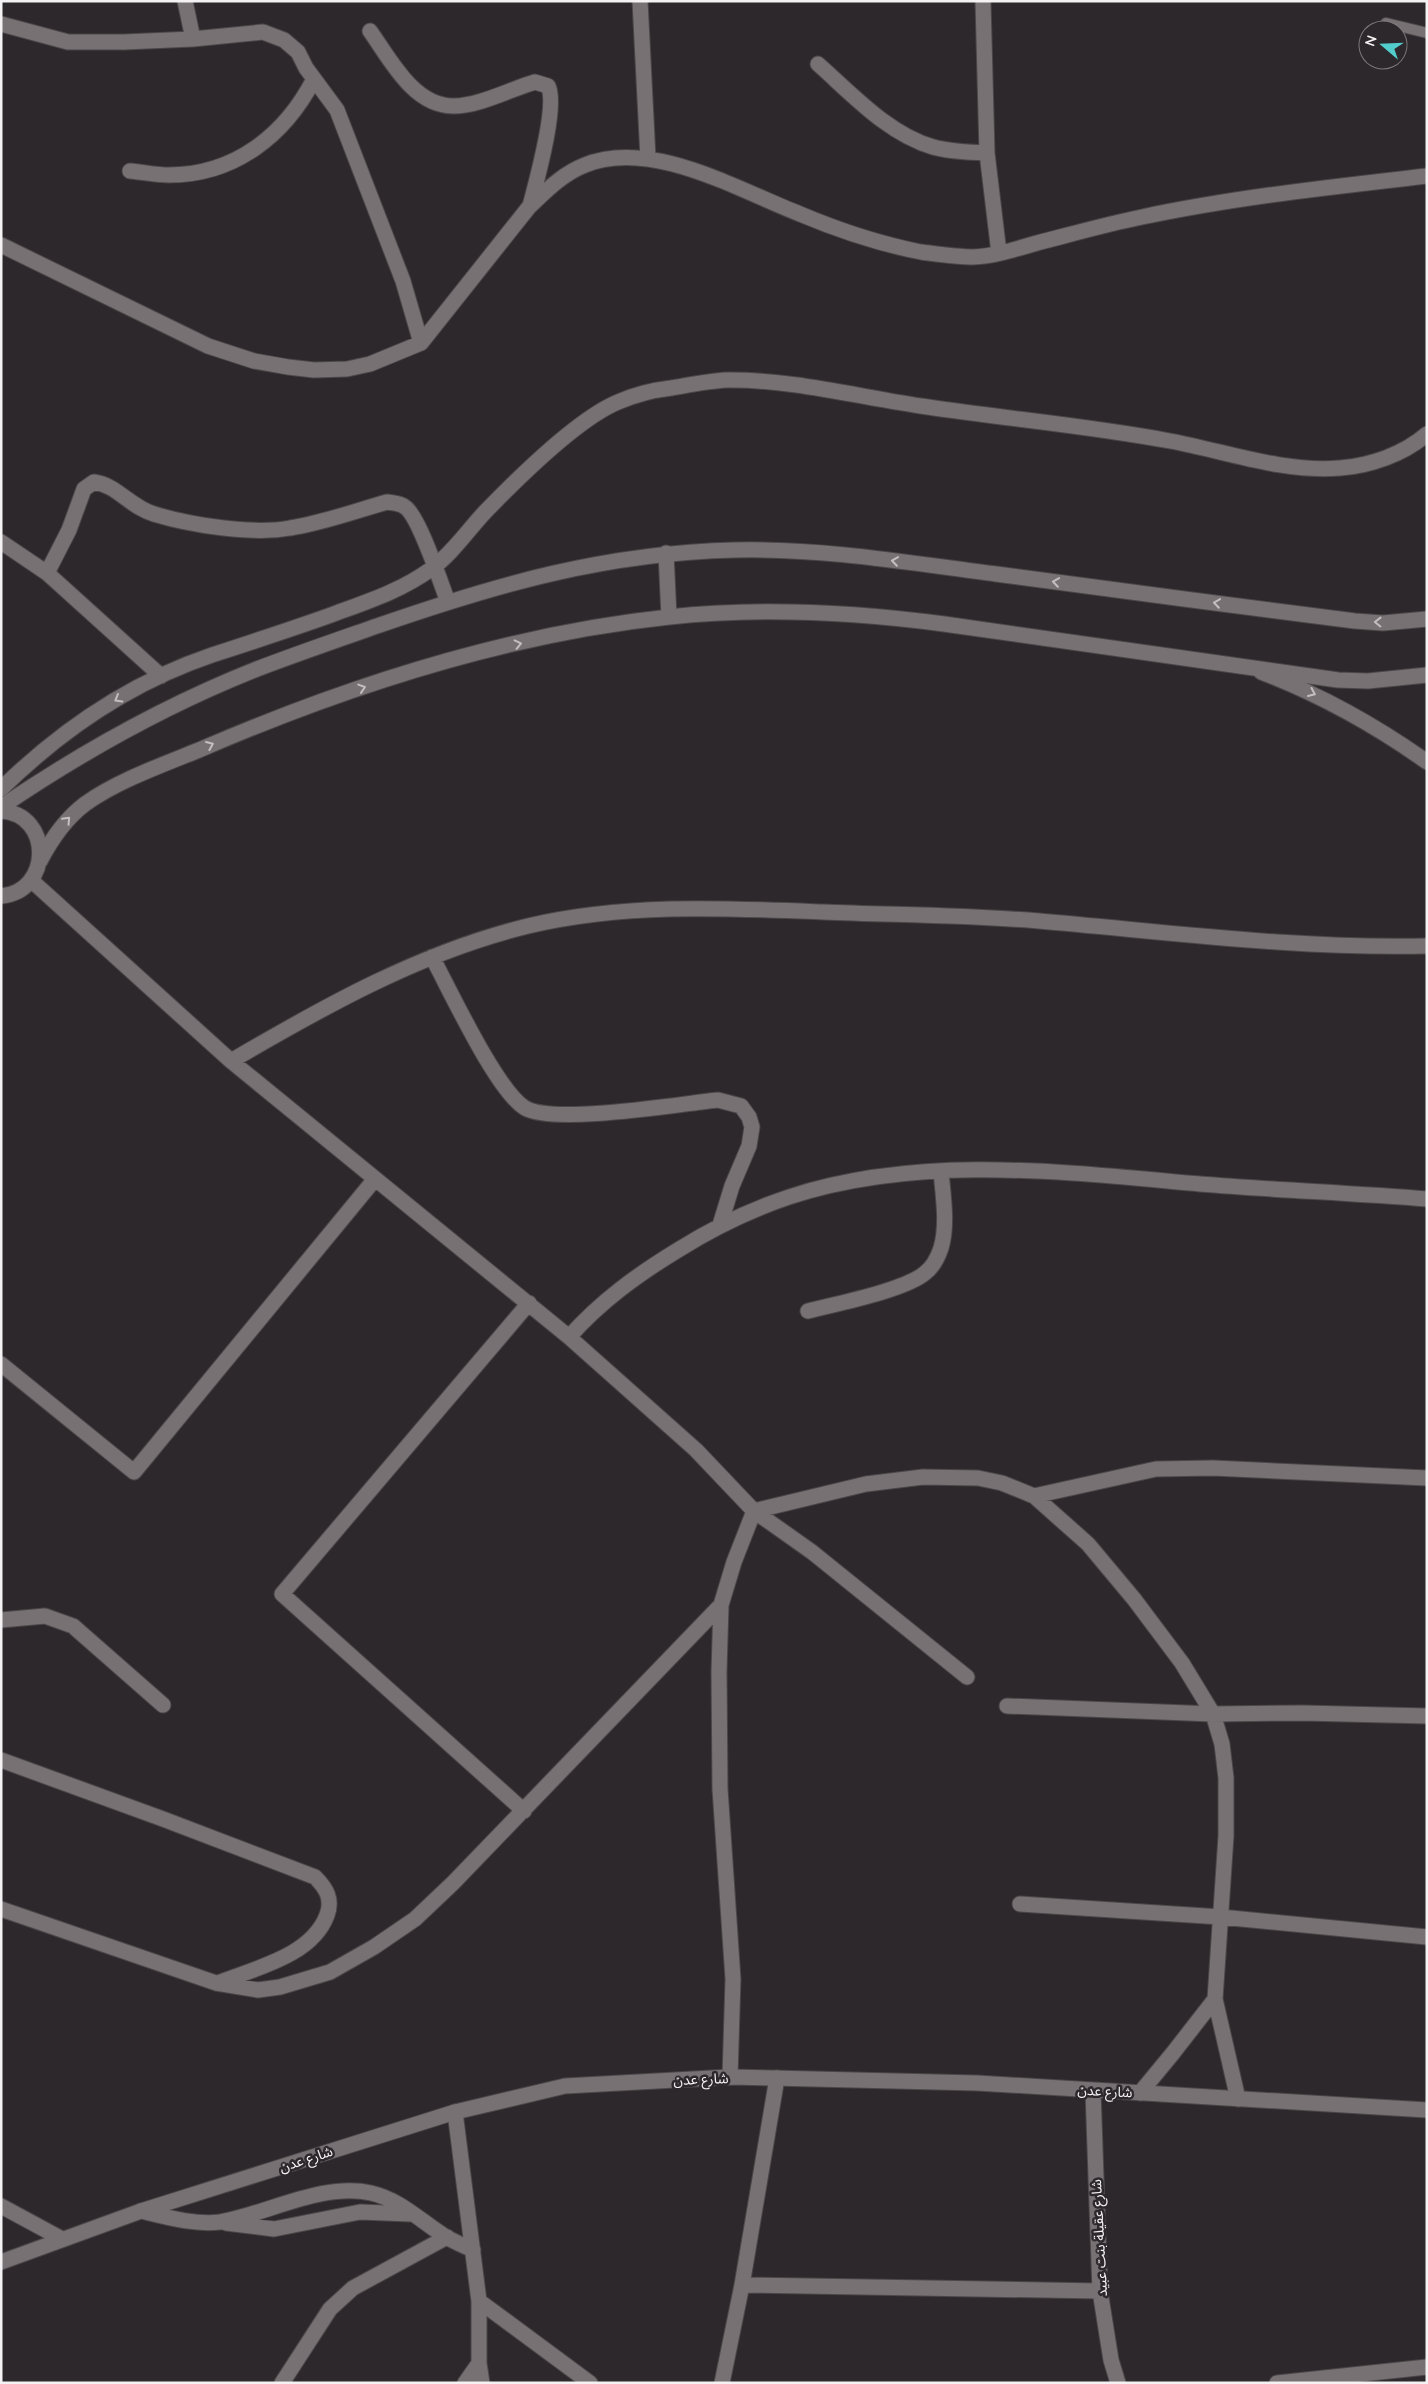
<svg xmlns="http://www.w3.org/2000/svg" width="1428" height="2384" font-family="Quicksand,'Noto Sans Arabic',sans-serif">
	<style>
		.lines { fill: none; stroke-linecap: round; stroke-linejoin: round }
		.lane-casing { stroke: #4b4749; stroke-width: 12 }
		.street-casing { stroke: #4b4749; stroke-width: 17 }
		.secondary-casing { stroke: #4b4749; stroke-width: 17 }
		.lane { stroke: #777174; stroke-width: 10 }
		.street { stroke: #777174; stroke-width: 15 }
		.secondary { stroke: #777174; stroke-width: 15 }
		.oneway { stroke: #c3bec0 }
		.labels { text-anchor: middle; stroke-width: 5; stroke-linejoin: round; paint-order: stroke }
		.street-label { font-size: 14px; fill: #f5f2f3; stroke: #2d282b }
	</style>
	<rect width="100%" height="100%" fill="#2d282b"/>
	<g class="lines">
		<!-- lane casing -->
		<g class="lane-casing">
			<path id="lane" d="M1386 23 1427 33"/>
		</g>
		<!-- street casing -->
		<g class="street-casing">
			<path id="street" d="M185 1 193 39
				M640 1 648 158
				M983 1 987 153 999 253
				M1 24 68 42H124L193 39 263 32 284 40 298 52 306 68 337 110 403 281 421 343
				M370 31C390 59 414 107 454 106 479 106 511 89 535 82L548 86C558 105 536 183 530 206
				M818 64C852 94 888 134 933 147 951 152 969 152 987 153
				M130 171C143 172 156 175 169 175 235 175 285 135 314 79
				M1 245 208 346 254 361 288 367 314 370 347 369 370 364 421 343 529 207C546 191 562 174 585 165 651 138 738 190 800 214 838 230 880 244 921 252 937 254 957 257 973 257 995 256 1016 249 1037 243 1072 234 1107 224 1142 217 1236 197 1332 187 1427 176
				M1 542 47 573 161 676
				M47 573 69 530 84 489 94 482C117 485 130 507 154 514 190 525 253 535 290 528 323 523 355 511 387 502 393 503 400 503 405 507 419 516 441 584 448 602
				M1261 672C1321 695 1375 725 1427 762
				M1 789C61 730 132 682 212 655 252 642 292 629 331 615 366 602 401 591 431 569 452 554 468 530 485 512 517 479 577 419 618 402 634 395 654 390 671 388 689 385 708 381 726 380 792 379 863 398 928 407 1009 419 1090 426 1170 441 1225 451 1283 473 1340 468 1370 466 1404 454 1427 434
				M32 881 231 1061 569 1337 696 1450 754 1511 812 1552 967 1677
				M432 957C450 990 496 1090 525 1108 555 1125 679 1104 718 1100L741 1106 749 1117 752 1127 749 1146 732 1186 720 1225
				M231 1061C325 1006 421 952 528 926 624 903 725 908 823 912 895 915 967 915 1039 921 1168 932 1297 949 1427 946
				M808 1311C835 1304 906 1290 925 1273 933 1267 938 1257 941 1248 948 1224 943 1196 941 1171
				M569 1337C601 1301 637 1275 678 1250 713 1228 750 1210 789 1197 920 1154 1065 1172 1200 1184 1275 1190 1351 1193 1427 1199
				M1 1364 134 1472 375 1179
				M1034 1496 1156 1469 1213 1468 1427 1478
				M1 1620 45 1616 73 1626 163 1705
				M1007 1706 1213 1714 1303 1713 1427 1716
				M1 1760 163 1819 315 1877C326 1888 333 1899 327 1915 312 1956 255 1968 218 1983
				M524 1811 282 1594 529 1303
				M1020 1904 1221 1917 1427 1937
				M1 1909 216 1983 258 1990 280 1987 330 1972 374 1947 415 1919 453 1883 721 1605
				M730 2077 733 1979 720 1789 719 1672 721 1605 734 1562 754 1511 866 1484 923 1477 978 1478 1002 1483 1034 1496 1088 1544 1134 1599 1182 1663 1213 1714 1222 1744 1226 1778V1836L1215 1999 1238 2099
				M1093 2091 1100 2291 1111 2360 1118 2383
				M1140 2093 1173 2053 1215 1999
				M455 2112 479 2301V2363L482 2383
				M1 2206 62 2239
				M141 2211C166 2217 194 2225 220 2222 267 2214 323 2182 371 2193 399 2199 422 2222 446 2237 455 2242 464 2246 473 2250
				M226 2223 274 2229 360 2212 410 2214
				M742 2285 1100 2291
				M479 2301 590 2383
				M282 2383 330 2309 353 2288 447 2237
				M465 2383 479 2363
				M722 2383 742 2285 777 2078
				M1277 2383 1427 2367"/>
		</g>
		<!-- secondary casing -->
		<g class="secondary-casing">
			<path id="secondary" d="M666 553 669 617
				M1 807C82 752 166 705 257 669 296 654 337 640 377 626 498 584 606 553 735 550 823 548 910 563 996 574 1116 590 1235 606 1355 621L1383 623 1427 619
				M1 811C53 814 52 892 1 896
				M40 861C52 838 65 819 85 804 117 781 162 765 199 750 347 686 507 634 669 617 761 607 853 612 944 624L1338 680 1368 681 1427 675
				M1 2262 141 2211 455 2112 565 2086 730 2077 977 2083 1427 2110"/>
		</g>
		<!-- lane -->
		<use href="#lane" class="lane"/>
		<!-- street -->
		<use href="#street" class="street"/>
		<!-- secondary -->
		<use href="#secondary" class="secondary"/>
	</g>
	<!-- one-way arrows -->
	<defs><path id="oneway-chevron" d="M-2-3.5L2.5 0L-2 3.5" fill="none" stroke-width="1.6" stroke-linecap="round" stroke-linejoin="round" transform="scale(1.25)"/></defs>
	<g class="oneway">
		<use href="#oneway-chevron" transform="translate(895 561) rotate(-172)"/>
		<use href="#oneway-chevron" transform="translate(1056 582) rotate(-172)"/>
		<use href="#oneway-chevron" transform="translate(1217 603) rotate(-172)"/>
		<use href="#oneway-chevron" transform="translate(1378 622) rotate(-179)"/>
		<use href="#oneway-chevron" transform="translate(518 644) rotate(-13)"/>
		<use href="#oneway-chevron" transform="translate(362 688) rotate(-18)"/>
		<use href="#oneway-chevron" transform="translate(1312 693) rotate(24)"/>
		<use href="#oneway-chevron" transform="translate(118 699) rotate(150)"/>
		<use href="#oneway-chevron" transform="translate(210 745) rotate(-23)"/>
		<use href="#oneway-chevron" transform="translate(67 820) rotate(-47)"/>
	</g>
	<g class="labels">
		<!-- street labels -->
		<g class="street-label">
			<text transform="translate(701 2079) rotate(-2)" y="5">شارع عدن</text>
			<text transform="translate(1105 2091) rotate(3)" y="5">شارع عدن</text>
			<text transform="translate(306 2159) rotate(-18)" y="5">شارع عدن</text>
			<text transform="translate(1099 2238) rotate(-93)" y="5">شارع عقيلة بنت عبيد</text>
		</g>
	</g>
	<!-- border -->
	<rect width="1428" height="2384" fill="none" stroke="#f5f2f3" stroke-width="5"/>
	<!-- north arrow -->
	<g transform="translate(1383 45) rotate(289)"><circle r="24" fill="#2d282b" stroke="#7d797b"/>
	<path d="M0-4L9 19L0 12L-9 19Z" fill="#52cdcc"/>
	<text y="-8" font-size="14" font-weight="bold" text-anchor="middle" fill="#f5f2f3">N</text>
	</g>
</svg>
